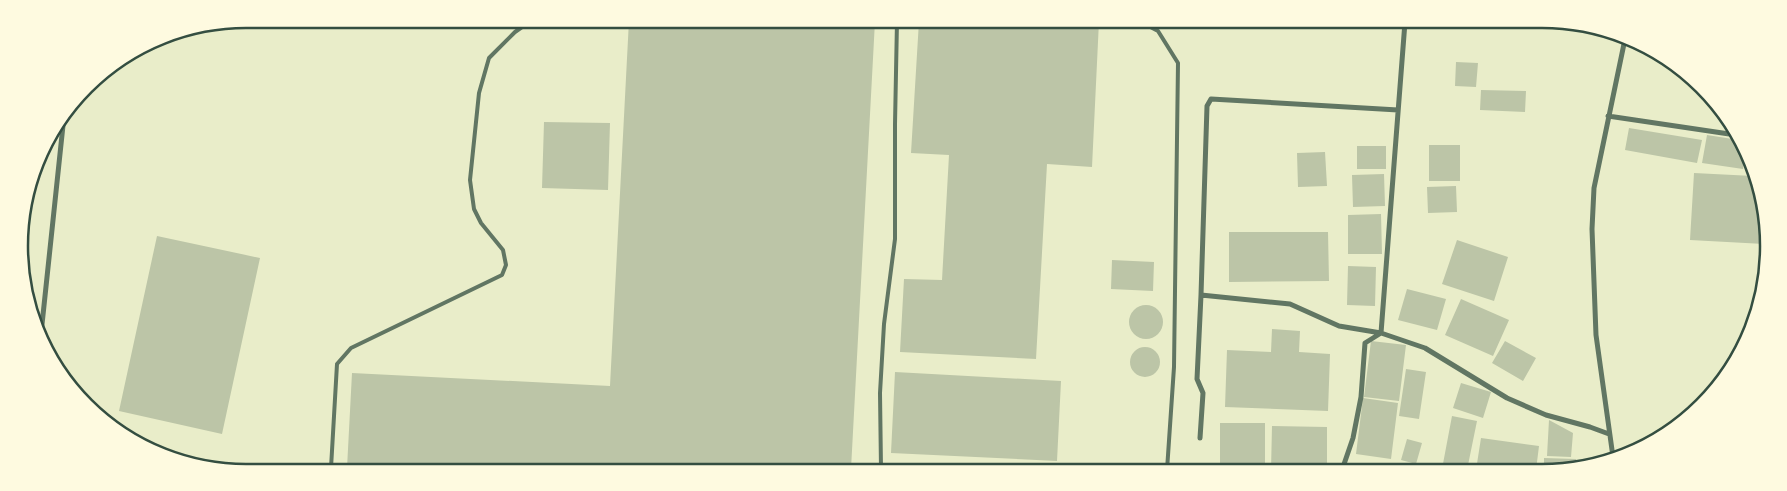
<svg xmlns="http://www.w3.org/2000/svg" width="1787" height="491" font-family="'Alegreya Sans',sans-serif">
	<style>
		.building { fill: #bcc5a7 }
		.lines { fill: none; stroke-linecap: round; stroke-linejoin: round }
		.service { stroke: #617663; stroke-width: 4 }
		.minor { stroke: #617663; stroke-width: 5 }
		.rim { fill: none; stroke: #344e41; stroke-width: 2.5 }
	</style>
	<rect width="100%" height="100%" fill="#e9edc9"/>
	<!-- building -->
	<path class="building" d="M629 20 875 21 851 469 347 468 352 373 610 386Z
		M919 21H1099L1092 167 1047 164 1036 359 900 352 904 279 942 280 949 155 911 153Z
		M1456 62 1478 63 1476 87 1455 86Z
		M1481 90 1526 91 1525 112 1480 110Z
		M544 122 610 123 608 190 542 188Z
		M1629 128 1702 140 1697 163 1625 150Z
		M1707 135 1739 140 1745 157 1743 169 1702 163Z
		M1429 145H1460V181H1429Z
		M1357 146H1386V169H1357Z
		M1325 152 1327 186 1298 187 1297 153Z
		M1694 173 1753 176 1764 201V244L1690 240Z
		M1384 174 1385 206 1353 207 1352 175Z
		M1456 186 1457 212 1428 213 1427 187Z
		M1381 214 1382 254H1348V215Z
		M1229 232H1328L1329 281 1229 282Z
		M157 236 260 258 222 434 119 411Z
		M1457 240 1508 257 1494 301 1442 284Z
		M1112 260 1154 262 1153 291 1111 289Z
		M1348 266 1376 267 1375 306 1347 305Z
		M1407 289 1446 299 1437 330 1398 320Z
		M1461 299 1509 320 1493 356 1445 335Z
		M1129 322a17 17 0 1 1 34 0a17 17 0 1 1-34 0Z
		M1272 329 1300 331 1299 352 1330 354 1328 411 1225 407 1227 350 1271 352Z
		M1371 341 1406 345 1399 401 1364 397Z
		M1505 341 1536 358 1523 381 1492 363Z
		M1130 362a15 15 0 1 1 30 0a15 15 0 1 1-30 0Z
		M1406 369 1426 372 1419 419 1399 416Z
		M895 372 1061 381 1057 461 891 453Z
		M1461 383 1491 392 1483 418 1453 408Z
		M1363 398 1398 403 1391 459 1356 454Z
		M1452 416 1477 421 1467 470H1416L1417 465 1442 469Z
		M1549 420 1573 433 1571 457 1547 456Z
		M1220 423H1265V468H1220Z
		M1272 426 1327 427V470H1271Z
		M1481 438 1539 446 1536 470H1476Z
		M1407 439 1422 443 1416 464 1401 460Z
		M1544 458 1576 459V469L1571 470H1544Z"/>
	<g class="lines">
		<!-- service -->
		<path class="service" d="M1141 22 1158 31 1178 63 1174 367 1167 470
			M331 468 337 364 351 348 502 275 506 265 503 250 481 223 474 209 470 180 479 93 489 58 515 32 532 20
			M881 469 880 393 884 324 895 239V124L897 21"/>
		<!-- minor -->
		<path class="minor" d="M1608 116 1736 135
			M1201 295 1290 304 1339 326 1381 333 1425 348 1507 398 1546 415 1590 427 1609 434
			M41 334 64 116
			M1200 438 1203 393 1197 379 1201 295 1207 106 1211 99 1398 110
			M1613 457 1596 335 1592 229 1594 188 1625 39
			M1342 470 1353 438 1361 397 1365 343 1381 333 1405 22"/>
	</g>
	<!-- crop -->
	<path d="M0 0H1787V491H0ZM246 28H1542A218 218 0 0 1 1760 246V246A218 218 0 0 1 1542 464H246A218 218 0 0 1 28 246V246A218 218 0 0 1 246 28Z" fill="#fefae0" fill-rule="evenodd"/>
	<path class="rim" d="M246 28H1542A218 218 0 0 1 1760 246V246A218 218 0 0 1 1542 464H246A218 218 0 0 1 28 246V246A218 218 0 0 1 246 28Z"/>
</svg>
